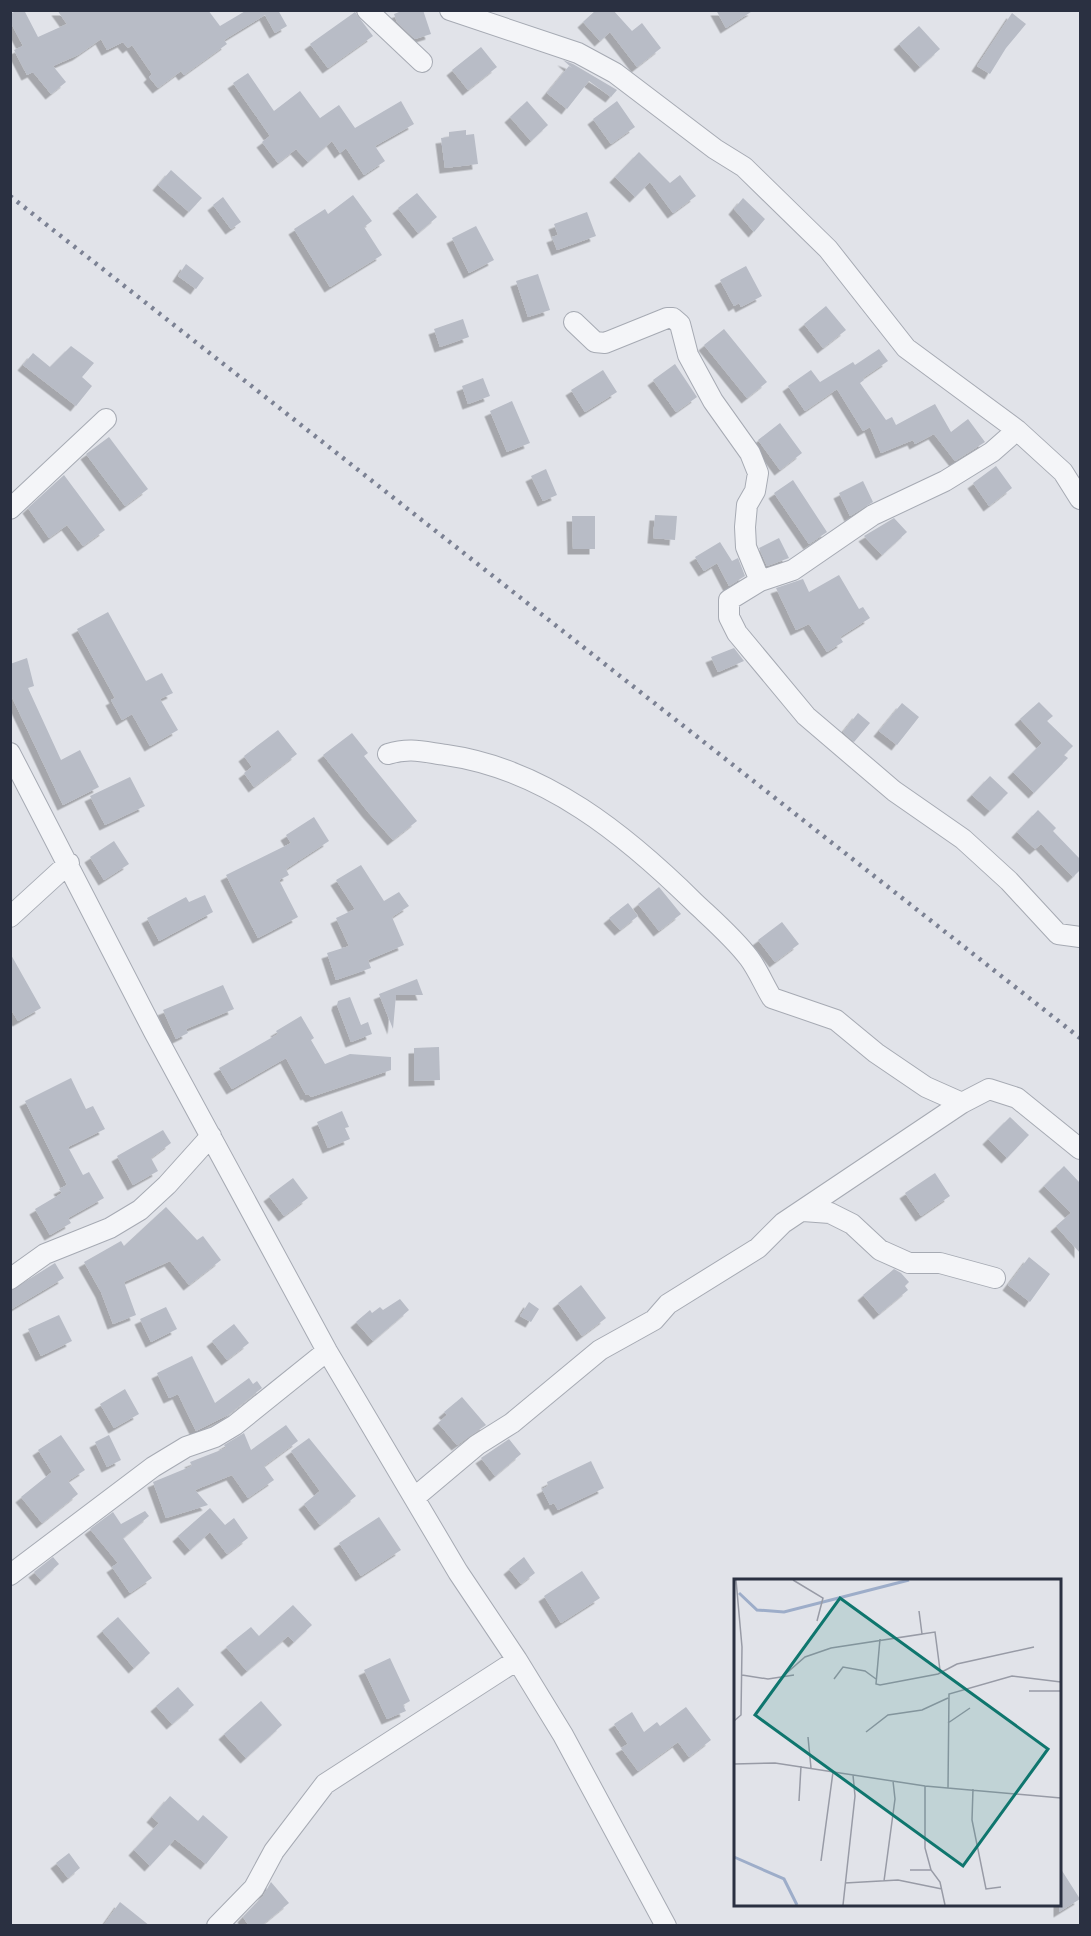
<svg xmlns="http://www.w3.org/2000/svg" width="1091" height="1936" font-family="'Fira Sans',sans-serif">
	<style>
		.building { fill: #b8bcc6; filter: url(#shadow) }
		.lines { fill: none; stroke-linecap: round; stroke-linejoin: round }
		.minor-casing { stroke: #a6aab3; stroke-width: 22 }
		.minor { stroke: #f4f5f8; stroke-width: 20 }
		.rail { stroke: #7b8193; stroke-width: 4.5; stroke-dasharray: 3 6; stroke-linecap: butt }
		.inset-river { fill: none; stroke: #9dadc9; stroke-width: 3 }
		.inset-road { fill: none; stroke: #989ba6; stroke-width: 1.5 }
		.view { fill: #0f766e; fill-opacity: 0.15; stroke: #0f766e; stroke-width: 3 }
		.inset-edge { fill: none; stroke: #2a3041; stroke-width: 3 }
	</style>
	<defs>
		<filter id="shadow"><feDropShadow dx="-5.5" dy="5.5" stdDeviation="0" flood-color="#0004"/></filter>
	</defs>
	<rect width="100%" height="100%" fill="#e1e3e9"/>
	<!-- building -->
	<path class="building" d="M18 10H24L38 37 67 24 57 10H208L220 26 247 10H278L287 26 275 33 265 15 224 40 227 44 184 75 181 71 158 88 149 77 152 74 132 45 128 48 123 42 107 50 101 39 78 55 53 66 66 82 51 94 33 72 27 75 14 50 23 46 10 21V14Z
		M404 10H423L431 34 415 39 397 22 394 14Z
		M596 10H613L632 31 642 23 661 48 637 67 610 32 600 41 583 22Z
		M716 10H754L726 28Z
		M355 12 373 36 328 68 310 44Z
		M1012 13 1026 24 1006 48 990 74 977 66Z
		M919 26 940 49 920 67 899 44Z
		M481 47 497 67 468 90 452 70Z
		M563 60 573 64 617 90 611 97 589 81 567 109 547 93 569 66 572 68Z
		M248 73 274 111 300 91 320 118 339 105 355 128 401 101 414 124 375 146 385 161 364 175 346 148 340 153 332 141 308 162 296 149 278 163 262 142 270 136 233 83Z
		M527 101 548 125 531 141 510 117Z
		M617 101 635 127 611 144 593 119Z
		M466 130V135L474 134 478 164 445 168 441 138 449 137V132Z
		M639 152 670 183 680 175 696 196 673 213 650 182 635 197 615 177Z
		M171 170 202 198 189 212 158 185Z
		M417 193 437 217 418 233 398 208Z
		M353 195 372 221 364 227 382 255 330 287 294 229 325 209 328 214Z
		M223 197 241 222 231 229 213 205Z
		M743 198 765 219 754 232 734 209Z
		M587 212 596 236 557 250 552 237 558 235 554 224Z
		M476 226 494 260 469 273 452 238Z
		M186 264 204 278 196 289 178 276Z
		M746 266 762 296 741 307 739 303 734 306 720 280Z
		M538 274 550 310 528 317 516 281Z
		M826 306 846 330 823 348 804 324Z
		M463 319 469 337 440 347 434 329Z
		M724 329 767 382 747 398 704 345Z
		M71 346 94 363 82 377 92 386 76 406 23 365 33 353 50 367Z
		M879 349 888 361 863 378 864 380 860 383 886 420 892 417 896 425 935 404 951 432 968 419 985 442 955 461 934 434 915 444 913 440 881 453 870 427 863 431 837 389 805 411 788 386 811 370 820 382 853 362 855 365Z
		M675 364 697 397 676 412 653 380Z
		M603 370 617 392 585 412 571 390Z
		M483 378 490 396 468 404 462 386Z
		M512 401 530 443 507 452 490 411Z
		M780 423 802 453 780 470 758 440Z
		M109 437 148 489 125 506 86 454Z
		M996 466 1012 488 989 506 973 483Z
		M546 469 557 495 543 501 531 476Z
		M64 475 105 530 83 546 67 525 49 538 28 508Z
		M793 480 827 532 809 544 774 493Z
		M863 481 873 502 850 516 839 493Z
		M655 515 677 516 675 540 653 538Z
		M572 516H595V549H573Z
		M894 518 907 532 882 555 864 536Z
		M779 538 789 558 767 566 759 548Z
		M720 542 732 561 738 558 745 576 729 586 717 563 704 571 695 557Z
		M839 575 859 609 863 607 870 618 840 637 843 642 827 652 809 624 796 630 776 588 803 579 809 592Z
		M108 612 146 681 162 673 173 693 160 699 178 730 150 746 132 714 122 720 111 700 115 698 77 629Z
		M734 648 744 661 718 672 711 657Z
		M27 658 34 686 28 688 61 760 80 750 99 787 63 805 10 693V664Z
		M1039 702 1053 716 1047 721 1073 746 1064 755 1068 758 1034 793 1013 772 1042 743 1020 719Z
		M902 703 919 717 897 745 879 731Z
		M858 713 870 723 854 742 843 732Z
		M278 730 297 754 254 787 244 773 252 767 244 756Z
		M352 733 368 753 364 756 417 821 393 840 368 812 323 755Z
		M990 776 1008 793 990 811 972 795Z
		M130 777 145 806 105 825 90 796Z
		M1038 810 1056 828 1053 831 1080 859V870L1073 877 1041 844 1035 849 1017 832Z
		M314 817 329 841 286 869 289 875 279 880 298 917 258 938 226 875 291 843 286 835Z
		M114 841 129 864 104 880 90 857Z
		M361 865 384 901 399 892 409 906 392 917 404 945 368 960 371 968 336 980 327 953 349 946 336 918 355 909 336 880Z
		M659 887 681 914 659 931 638 904Z
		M205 895 213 912 159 941 147 918 186 897 189 902Z
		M628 903 638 916 620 930 609 918Z
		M782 922 799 944 775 962 758 940Z
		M10 953 41 1008 18 1021 10 1008Z
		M417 979 423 995H396L393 1029 379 994Z
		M223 985 234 1009 186 1029 188 1033 176 1039 163 1010Z
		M350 997 361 1025 368 1022 372 1034 351 1042 337 1005 338 1001Z
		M301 1016 314 1038 311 1040 325 1064 350 1054 391 1057V1070L311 1097 308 1094 306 1095 286 1058 232 1089 219 1068 278 1034 276 1031Z
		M439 1047 440 1080 414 1081V1048Z
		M71 1078 86 1109 93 1106 105 1129 68 1147 83 1175 89 1172 104 1198 68 1218 71 1223 50 1235 35 1209 62 1193 59 1189 67 1185 25 1101Z
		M342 1111 349 1127 345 1128 350 1139 328 1148 317 1122Z
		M1010 1117 1029 1135 1007 1158 988 1139Z
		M163 1130 171 1143 151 1158 158 1171 133 1185 117 1156Z
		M1064 1166 1080 1183V1253L1056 1226 1071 1213 1044 1186Z
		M935 1173 950 1196 921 1216 905 1193Z
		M293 1178 308 1198 284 1216 269 1196Z
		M166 1207 197 1240 203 1236 221 1260 189 1285 170 1261 124 1282 136 1315 113 1324 101 1292 84 1262 121 1241 124 1246Z
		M1029 1257 1050 1274 1030 1302 1008 1285Z
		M55 1263 64 1278 10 1310V1291Z
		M894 1269 901 1273 909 1282 905 1286 908 1290 879 1314 863 1295Z
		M581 1285 606 1318 582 1336 558 1303Z
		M400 1299 409 1310 373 1341 356 1322 370 1310 372 1313 380 1307 383 1310Z
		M529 1302 539 1309 531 1322 520 1316Z
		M166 1307 177 1329 151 1342 140 1319Z
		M59 1315 72 1341 41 1356 28 1329Z
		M234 1324 249 1343 227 1360 212 1341Z
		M192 1356 215 1403 249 1378 253 1384 257 1381 262 1388 228 1415 196 1431 178 1394 169 1398 157 1373Z
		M125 1389 139 1414 114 1428 100 1404Z
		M462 1397 486 1425 457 1445 438 1423 447 1415 444 1412Z
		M286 1425 298 1441 264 1466 274 1480 248 1498 232 1475 195 1490 208 1505 166 1518 153 1482 192 1466 190 1462 226 1448 224 1445 244 1433 251 1450Z
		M61 1435 85 1470 68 1481 78 1494 42 1523 21 1497 52 1472 38 1450Z
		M109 1435 121 1460 107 1467 95 1442Z
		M309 1438 356 1496 320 1525 304 1504 320 1491 291 1451Z
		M509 1439 521 1454 495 1476 481 1458Z
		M591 1461 604 1488 558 1510 554 1503 550 1505 542 1489 548 1486 547 1482Z
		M210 1508 225 1525 234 1518 248 1538 227 1554 210 1532 190 1550 178 1536Z
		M145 1511 149 1516 123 1538 152 1578 130 1593 112 1567 118 1563 90 1529 113 1512 121 1524Z
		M379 1517 401 1550 361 1576 339 1543Z
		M53 1557 59 1564 41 1580 34 1572Z
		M524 1557 535 1573 521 1584 509 1569Z
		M582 1571 600 1598 561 1623 544 1596Z
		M293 1605 312 1625 294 1642 288 1636 247 1671 226 1647 251 1627 259 1636Z
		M118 1617 150 1653 134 1668 102 1631Z
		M390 1658 410 1701 403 1705 406 1711 387 1719 364 1670Z
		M178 1687 194 1705 172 1724 156 1706Z
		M261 1701 282 1725 246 1758 224 1734Z
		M686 1707 711 1740 689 1757 678 1742 638 1771 621 1748 628 1744 614 1724 632 1712 644 1732 657 1722 660 1726Z
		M170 1796 198 1821 203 1815 228 1837 206 1864 175 1839 150 1866 134 1850 159 1823 152 1817Z
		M69 1853 80 1868 68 1878 56 1863Z
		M1059 1866 1080 1899 1059 1912Z
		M271 1882 289 1903 261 1926H249L243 1917 263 1896Z
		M120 1902 150 1926H103Z"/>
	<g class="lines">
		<!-- minor casing -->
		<g class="minor-casing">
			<path id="minor" d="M367 10 422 62
				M450 10 578 53 615 73 715 149 744 167 828 249 906 348 1017 430 1063 472 1080 499
				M574 322 595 342 605 343 667 318H673L680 324 688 355 713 401 750 453 758 473 755 491 747 505 745 527 746 547 760 581
				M1017 430 992 452 945 481 873 515 793 570 760 581 729 600V617L737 633 806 716 894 791 963 839 1009 881 1058 934 1080 937
				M10 509 106 419
				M10 753 154 1032 327 1351 458 1572 517 1660 563 1735 666 1926
				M388 754C410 747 424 752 446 755 545 769 626 835 695 903 713 920 734 938 749 958 758 970 764 985 772 998L836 1020 876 1053 926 1087 962 1103
				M10 917 69 863
				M803 1211 830 1213 852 1224 880 1250 909 1263H940L995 1278
				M10 1279 45 1254 110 1228 140 1210 167 1185 211 1136
				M414 1498 477 1445 512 1423 600 1350 654 1320 668 1304 758 1248 783 1223 962 1103 989 1089 1017 1098 1080 1149
				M10 1575 153 1467 186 1447 215 1437 235 1425 327 1351
				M217 1926 254 1888 274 1851 325 1784 517 1660"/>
		</g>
		<!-- minor -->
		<use href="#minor" class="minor"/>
		<!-- rail -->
		<path class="rail" d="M10 196 1080 1038"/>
	</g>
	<!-- overview -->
	<g transform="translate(734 1579)">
		<rect width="327" height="327" fill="#e1e3e9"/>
		<path class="inset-river" d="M5 14 23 31 50 33 175 1M0 278 50 300 63 326"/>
		<path class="inset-road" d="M59 1 89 19 83 42M188 55 201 53 206 91M146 60 142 105 146 106 204 95 223 85 300 68M8 96 34 100 60 96M48 98 71 78 97 69 188 55 185 32M100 100 109 88 131 92 142 100M295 112H327M0 142 7 136 8 68 2 1M214 144 236 129M132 153 154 136 188 131 214 119M74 158 77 189M0 185 41 184 191 207 327 219M191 207V269L197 291 206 303 211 326M214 209 215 115 278 97 327 103M239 210 238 241 252 310 267 308M65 222 67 187M87 282 99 193M176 291H197M150 302 161 220 159 202M111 304 164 301 208 310M109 326 121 217 119 196"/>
		<path class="view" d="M106 19 314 170 229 287 21 136Z"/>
		<rect width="327" height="327" class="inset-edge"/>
	</g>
	<!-- border -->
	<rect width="1091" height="1936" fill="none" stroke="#2a3041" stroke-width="24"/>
</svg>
